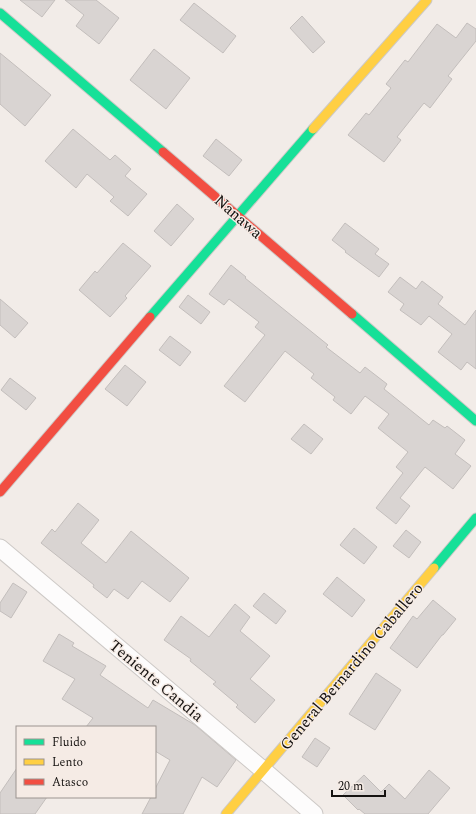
<svg xmlns="http://www.w3.org/2000/svg" width="476" height="814" font-family="Spectral,serif">
	<style>
		.building { fill: #d9d4d2; stroke: #c3bebc }
		.lines { fill: none; stroke-linecap: round; stroke-linejoin: round }
		.street-casing { stroke: #cdc9c6; stroke-width: 19 }
		.fast-casing { stroke: #cdc9c6; stroke-width: 11 }
		.slow-casing { stroke: #cdc9c6; stroke-width: 11 }
		.jam-casing { stroke: #cdc9c6; stroke-width: 11 }
		.street { stroke: #fdfcfc; stroke-width: 17 }
		.fast { stroke: #16e098; stroke-width: 9 }
		.slow { stroke: #ffcf43; stroke-width: 9 }
		.jam { stroke: #f24e42; stroke-width: 9 }
		.labels { text-anchor: middle; stroke-width: 3; stroke-linejoin: round; paint-order: stroke }
		.street-label { font-size: 16px; fill: #151210; stroke: #f5ebe5 }
	</style>
	<rect width="100%" height="100%" fill="#f2ece8"/>
	<!-- building -->
	<path class="building" d="M20 0H55L42 17Z
		M65 0H96L119 18 99 44 76 26 84 15Z
		M194 3 236 36 223 53 180 20Z
		M302 16 325 42 313 53 290 28Z
		M467 23 476 29V41L448 76 452 79 430 108 424 103 397 137 401 140 384 162 348 135 366 113 369 115 391 88 386 84 405 60 408 62 437 24 456 38Z
		M154 49 190 78 166 109 130 80Z
		M0 53 51 95 25 126 0 104Z
		M73 129 110 160 115 155 131 169 125 176 147 194 128 216 110 201 114 197 87 174 76 188 45 161Z
		M216 139 242 160 229 176 203 156Z
		M177 204 194 219 171 246 154 231Z
		M345 223 379 249 375 254 389 264 379 277 345 252 346 251 332 240Z
		M123 243 151 266 125 296 127 298 110 317 79 290 95 271 97 273Z
		M231 265 246 277 245 278 328 345 326 347 360 373 365 367 387 384 384 389 429 425 433 420 445 428 447 426 465 440 455 454 471 466 453 489 425 467 400 498 410 506 396 524 376 508 403 473 396 467 408 452 378 428 389 414 365 396 351 414 333 400 335 397 311 378 314 374 285 351 245 402 224 386 265 335 255 327 259 322 229 299 224 305 209 294Z
		M400 277 416 289 422 281 443 297 438 304 465 325 476 310V369L467 362 461 370 438 352 452 334 429 316 421 325 400 310 404 304 388 292Z
		M188 295 210 312 201 324 179 307Z
		M0 299 28 323 15 338 0 325Z
		M170 336 191 352 180 366 159 350Z
		M125 365 146 382 127 406 105 389Z
		M10 378 36 398 26 410 1 390Z
		M304 424 323 439 311 454 291 439Z
		M78 503 99 520 81 543 106 563 131 531 189 578 170 602 142 581 128 599 114 589 107 598 93 587 94 585 41 543 52 529 55 532Z
		M354 528 377 547 364 564 340 545Z
		M406 530 421 542 409 558 393 546Z
		M337 577 365 600 352 617 323 594Z
		M13 583 27 592 11 618 0 611V603Z
		M264 593 286 611 276 624 253 606Z
		M433 600 456 619 443 635H442L417 668 390 648 413 616 417 619Z
		M235 604 250 617 240 631 270 656 250 679 275 700 255 723 236 707 238 705 213 684 216 682 190 661 191 659 164 640 181 616 209 637Z
		M59 634 74 643 72 646 106 666 100 675 148 708 153 700 195 725 236 760 217 787 202 777 183 814H142L151 797H155V789L170 760 155 751V727H86L93 718 62 699 75 679 43 661Z
		M376 673 401 690 375 730 349 714Z
		M315 738 330 748 317 767 302 757Z
		M17 768V797H47L35 814H0V793Z
		M429 770 450 788 428 814H365L359 809 358 810 343 795 364 775 381 792 389 784 405 799Z"/>
	<g class="lines">
		<!-- street casing -->
		<g class="street-casing">
			<path id="street" d="M0 548 263 770 314 814"/>
		</g>
		<!-- fast casing -->
		<g class="fast-casing">
			<path id="fast" d="M0 13 163 152
				M352 314 476 421
				M150 317 313 129
				M434 568 476 518"/>
		</g>
		<!-- slow casing -->
		<g class="slow-casing">
			<path id="slow" d="M313 129 427 0
				M226 814 434 568"/>
		</g>
		<!-- jam casing -->
		<g class="jam-casing">
			<path id="jam" d="M163 152 352 314
				M0 492 150 317"/>
		</g>
		<!-- street -->
		<use href="#street" class="street"/>
		<!-- fast -->
		<use href="#fast" class="fast"/>
		<!-- slow -->
		<use href="#slow" class="slow"/>
		<!-- jam -->
		<use href="#jam" class="jam"/>
	</g>
	<g class="labels">
		<!-- street labels -->
		<g class="street-label">
			<text transform="translate(239 216) rotate(41)" y="6">Nanawa</text>
			<text transform="translate(351 666) rotate(-50)" y="6">General Bernardino Caballero</text>
			<text transform="translate(157 680) rotate(40)" y="6">Teniente Candia</text>
		</g>
	</g>
	<!-- legend -->
	<rect x="16" y="726" width="140" height="72" fill="#f5ebe5" stroke="#9b9490"/>
	<rect x="24" y="739" width="20" height="6" fill="#16e098" stroke="#9b9490"/>
	<text x="52" y="746" font-size="12" fill="#151210">Fluido</text>
	<rect x="24" y="759" width="20" height="6" fill="#ffcf43" stroke="#9b9490"/>
	<text x="52" y="766" font-size="12" fill="#151210">Lento</text>
	<rect x="24" y="779" width="20" height="6" fill="#f24e42" stroke="#9b9490"/>
	<text x="52" y="786" font-size="12" fill="#151210">Atasco</text>
	<!-- scale -->
	<path d="M332 790v6h53v-6" fill="none" stroke="#151210" stroke-width="2"/>
	<text x="338" y="790" font-size="12" fill="#151210" stroke="#f5ebe5" stroke-width="3" paint-order="stroke">20 m</text>
</svg>
